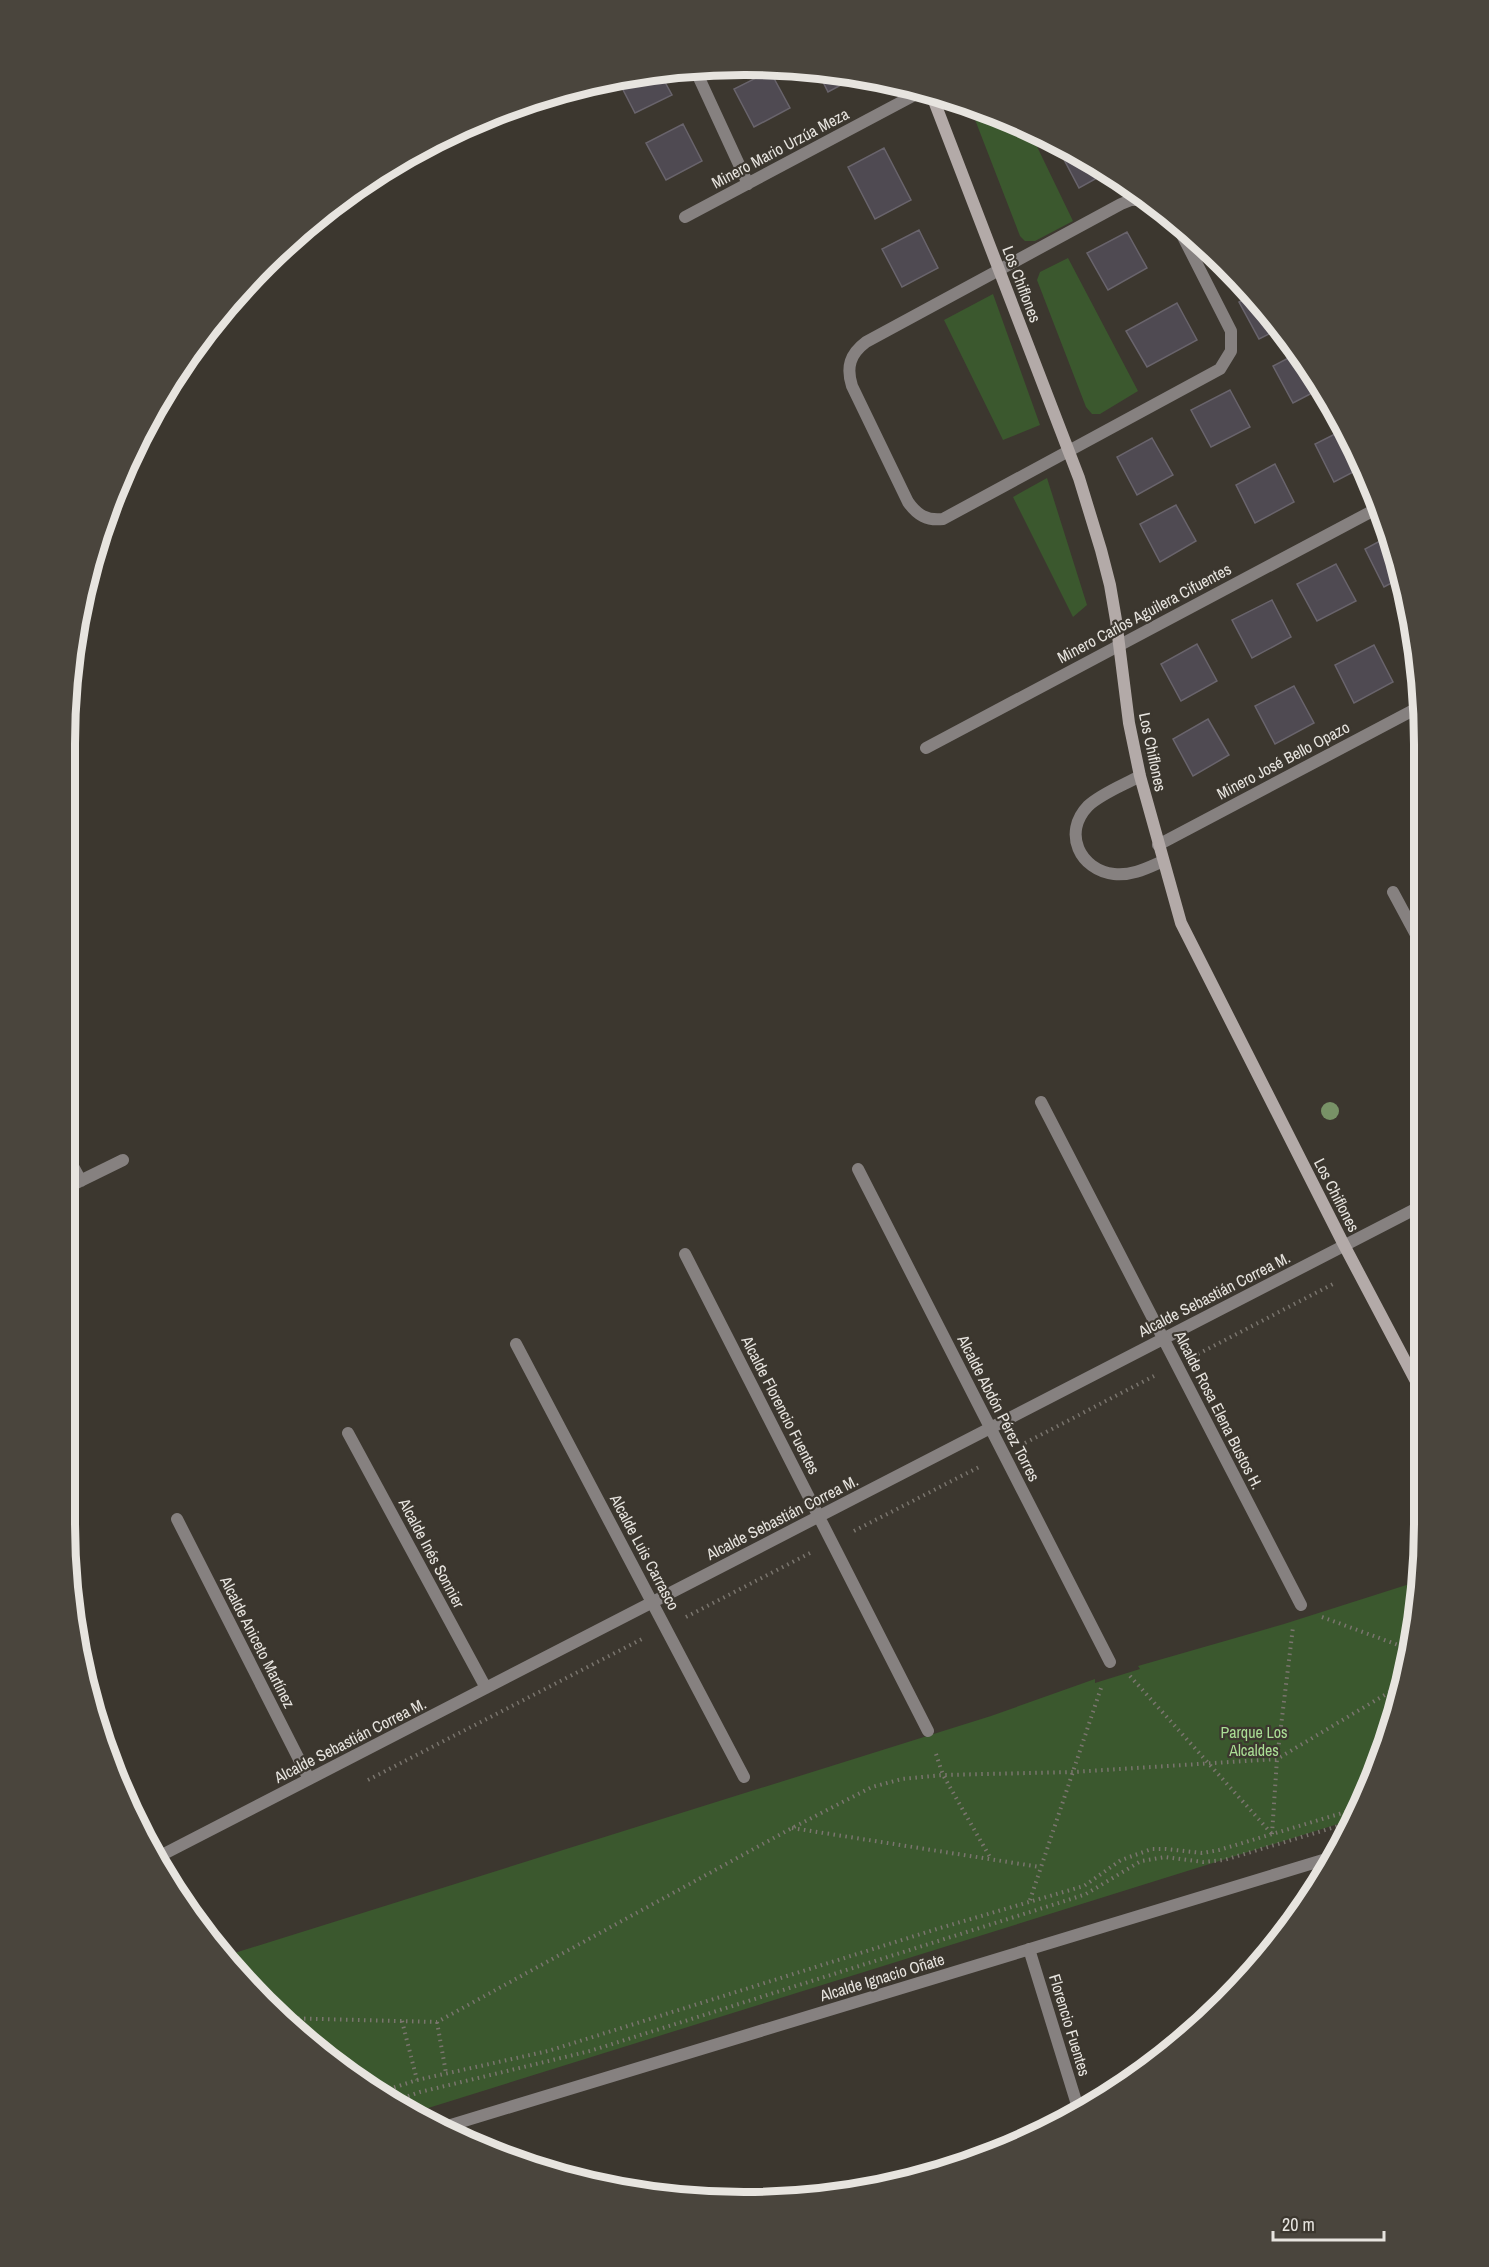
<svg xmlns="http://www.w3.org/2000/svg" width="1489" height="2267" font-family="'Archivo Narrow',sans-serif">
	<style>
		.green { fill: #3b582e }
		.building { fill: #4f4a52; stroke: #69646c; stroke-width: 1.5 }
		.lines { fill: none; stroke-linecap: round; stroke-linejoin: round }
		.path { stroke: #7a756e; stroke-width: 4; stroke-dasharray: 1.5 4.5; stroke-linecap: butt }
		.street { stroke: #868180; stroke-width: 12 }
		.secondary { stroke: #b3aaa8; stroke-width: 12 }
		.tree { fill: #789267 }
		.labels { text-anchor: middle; stroke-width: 4.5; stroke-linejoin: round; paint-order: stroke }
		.street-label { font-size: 16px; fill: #e7e4df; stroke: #3c372f }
		.park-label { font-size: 16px; fill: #aadd95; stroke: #3c372f }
		.rim { fill: none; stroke: #e7e4df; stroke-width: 8 }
	</style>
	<rect width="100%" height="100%" fill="#3c372f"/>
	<!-- green -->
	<path class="green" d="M973 105 1029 130 1073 221 1035 241H1025L1020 236 974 117Z
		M1068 258 1138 391 1100 414H1092L1086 407 1037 280 1040 272Z
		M993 294 1040 425 1003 440 944 320Z
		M1047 478 1087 605 1073 617 1013 497Z
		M1419 1581V1611L1373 1783 1354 1819 409 2114 330 2062 263 2003 225 1956 991 1716 1095 1679V1683L1140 1669 1138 1666 1284 1624Z"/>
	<!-- building -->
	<path class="building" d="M817 70H833L858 76 828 92Z
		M770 71 790 108 754 127 734 89Z
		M660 73 672 95 635 113 618 80Z
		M683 124 702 161 666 180 646 143Z
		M1065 147 1084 155 1108 172 1079 188 1059 150Z
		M884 148 911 200 875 219 848 167Z
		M919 230 938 268 902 287 882 249Z
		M1127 232 1147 268 1108 290 1087 253Z
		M1213 255 1228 271 1223 274Z
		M1251 296 1281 328 1259 339 1239 302Z
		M1177 303 1197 340 1147 367 1126 331Z
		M1298 353 1320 389 1293 403 1273 366Z
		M1230 390 1250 427 1211 447 1191 410Z
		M1345 429 1355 444 1363 467 1334 482 1315 444Z
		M1152 438 1173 475 1137 495 1117 457Z
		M1275 464 1294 502 1255 523 1236 485Z
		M1176 505 1196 541 1160 562 1140 524Z
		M1389 536 1403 577 1384 587 1365 549Z
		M1336 564 1356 601 1317 621 1297 584Z
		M1272 600 1291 637 1252 658 1232 620Z
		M1411 624 1415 652 1403 629Z
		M1197 644 1217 681 1181 701 1161 664Z
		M1374 645 1393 682 1354 703 1335 665Z
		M1294 686 1314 723 1275 744 1255 706Z
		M1208 719 1229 755 1193 776 1173 739Z"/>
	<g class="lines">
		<!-- path -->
		<path class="path" d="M1198 1354 1335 1283
			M1025 1443 1154 1376
			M854 1531 981 1466
			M686 1617 810 1553
			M1322 1617 1409 1649
			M1130 1676 1272 1834
			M936 1754 943 1775 991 1859
			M368 1780 644 1638
			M792 1828 1040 1867
			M1272 1834 1277 1759 1293 1627
			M1030 1900 1102 1685
			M280 2018 437 2022 792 1828 872 1787 902 1779 943 1775 1073 1772 1277 1759 1398 1687
			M402 2021 417 2080
			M437 2022 446 2073
			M377 2093 417 2080 548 2051 940 1928 1084 1886 1121 1860 1152 1849H1166L1202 1853 1219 1850 1359 1808
			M391 2102 420 2092 590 2051 1068 1900 1086 1894 1141 1861 1165 1857 1203 1862 1224 1860 1352 1822"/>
		<!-- street -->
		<path class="street" d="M694 67 748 184
			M1147 200H1131L1121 204 866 342C850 354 846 367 852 386L908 502C917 515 927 521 943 519L1220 369 1231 351V331L1174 219
			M685 217 922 91
			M926 748 1378 508
			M1140 776C1124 785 1102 793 1088 806 1062 833 1080 870 1114 874 1132 876 1147 868 1163 861
			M1158 845 1423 705
			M1393 892 1422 946
			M1041 1102 1301 1605
			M70 1161 81 1181
			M858 1169 1110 1662
			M70 1186 123 1160
			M685 1254 928 1731
			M516 1344 744 1777
			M348 1433 486 1688
			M177 1519 309 1779
			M158 1857 1421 1206
			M1029 1949 1079 2111
			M441 2128 1333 1857"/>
		<!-- secondary -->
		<path class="secondary" d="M931 93 1079 478 1101 550 1110 585 1116 620 1129 723 1140 776 1181 923 1344 1245 1420 1389"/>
	</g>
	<!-- trees -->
	<circle class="tree" cx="1330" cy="1111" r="9"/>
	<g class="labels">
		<!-- street labels -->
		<g class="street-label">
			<text transform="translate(780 148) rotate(-28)" y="6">Minero Mario Urzúa Meza</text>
			<text transform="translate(1022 284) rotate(69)" y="6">Los Chiflones</text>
			<text transform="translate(1144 613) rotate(-28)" y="6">Minero Carlos Aguilera Cifuentes</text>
			<text transform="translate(1153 752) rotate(78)" y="6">Los Chiflones</text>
			<text transform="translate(1283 760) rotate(-28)" y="6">Minero José Bello Opazo</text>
			<text transform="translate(1337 1195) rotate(63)" y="6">Los Chiflones</text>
			<text transform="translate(1214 1294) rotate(-27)" y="6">Alcalde Sebastián Correa M.</text>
			<text transform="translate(781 1405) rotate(63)" y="6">Alcalde Florencio Fuentes</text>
			<text transform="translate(999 1408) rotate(63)" y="6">Alcalde Abdón Pérez Torres</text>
			<text transform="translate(1219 1410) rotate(63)" y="6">Alcalde Rosa Elena Bustos H.</text>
			<text transform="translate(782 1517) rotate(-27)" y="6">Alcalde Sebastián Correa M.</text>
			<text transform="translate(645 1552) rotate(62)" y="6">Alcalde Luis Carrasco</text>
			<text transform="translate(432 1553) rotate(62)" y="6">Alcalde Inés Sonnier</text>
			<text transform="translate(258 1642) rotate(63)" y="6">Alcalde Aniceto Martínez</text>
			<text transform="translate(350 1740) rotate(-27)" y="6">Alcalde Sebastián Correa M.</text>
			<text transform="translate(882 1977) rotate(-17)" y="6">Alcalde Ignacio Oñate</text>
			<text transform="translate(1070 2025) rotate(73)" y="6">Florencio Fuentes</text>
		</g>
		<!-- park labels -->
		<g class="park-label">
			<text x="1254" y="1738">Parque Los<tspan x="1254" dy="18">Alcaldes</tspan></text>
		</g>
	</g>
	<!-- crop -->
	<path d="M0 0H1489V2267H0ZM744 75H745A669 669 0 0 1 1414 744V1523A669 669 0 0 1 745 2192H744A669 669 0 0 1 75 1523V744A669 669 0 0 1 744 75Z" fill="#4a453d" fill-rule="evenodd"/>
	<path class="rim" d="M744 75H745A669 669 0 0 1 1414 744V1523A669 669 0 0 1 745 2192H744A669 669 0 0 1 75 1523V744A669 669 0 0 1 744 75Z"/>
	<!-- scale -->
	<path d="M1273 2231v9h111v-9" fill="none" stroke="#e7e4df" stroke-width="3"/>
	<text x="1282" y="2231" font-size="18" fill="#e7e4df" stroke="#3c372f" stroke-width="4.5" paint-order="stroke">20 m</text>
</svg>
